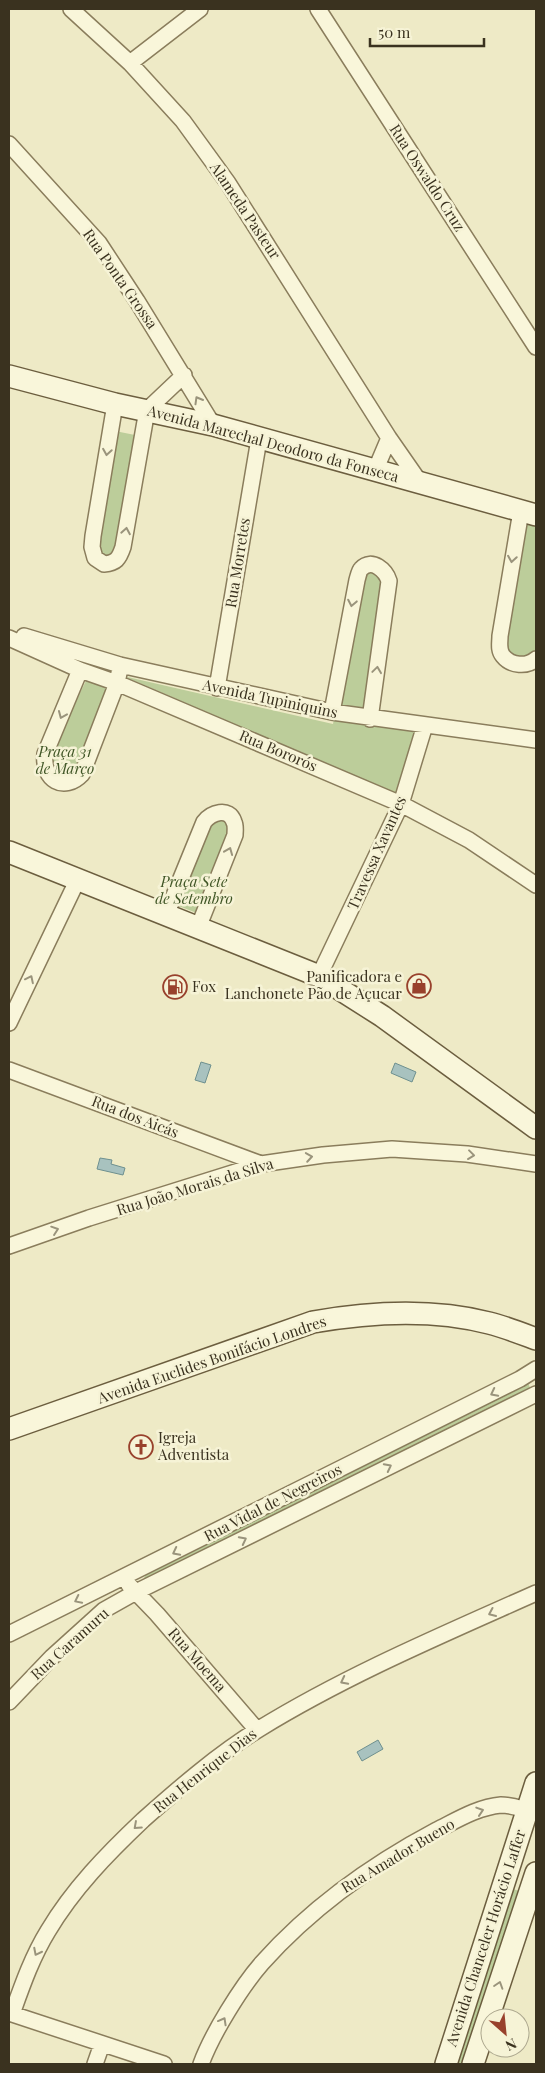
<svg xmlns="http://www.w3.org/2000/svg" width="545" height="2073" font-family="'Playfair Display',serif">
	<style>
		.green { fill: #bccd9a }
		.water { fill: #a8c2bf; stroke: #6e908f }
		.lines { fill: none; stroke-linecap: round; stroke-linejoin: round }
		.street-casing { stroke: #8a7d5c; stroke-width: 18 }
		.secondary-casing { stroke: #6c5e3f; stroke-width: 24 }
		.street { stroke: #f9f6da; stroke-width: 15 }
		.secondary { stroke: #f9f6da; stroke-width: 21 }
		.oneway { stroke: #9a947c }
		.labels { text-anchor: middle; stroke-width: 5; stroke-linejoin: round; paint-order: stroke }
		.street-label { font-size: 15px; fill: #3a321f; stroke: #f6f3d6 }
		.park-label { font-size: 15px; font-style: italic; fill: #405626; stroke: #f6f3d6 }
		.poi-label { font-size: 15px; fill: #3a321f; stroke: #f6f3d6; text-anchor: start }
	</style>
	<rect width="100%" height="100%" fill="#eeeac6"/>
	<!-- green -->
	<path class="green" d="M115 431 140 436 125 529 109 560 98 554Z
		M523 518 536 521V656L529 660 504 655Z
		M369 568 385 577 367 725 421 731 402 796 123 676 333 724 359 580Z
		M88 677 114 687 78 774 71 778 55 776 46 760Z
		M213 815 233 823 202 915 171 903Z
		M527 1380 532 1393 152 1580 144 1578 148 1571Z
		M513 1889 519 1891 463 2064H456Z"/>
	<!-- water -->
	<path class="water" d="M201 1062 211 1065 205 1083 195 1080Z
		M395 1063 416 1072 412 1082 391 1073Z
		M100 1158 112 1160 111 1164 125 1168 123 1175 97 1169Z
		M378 1740 383 1749 362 1761 357 1752Z"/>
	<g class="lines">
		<!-- street casing -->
		<g class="street-casing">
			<path id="street" d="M71 9 130 63 183 121 228 183 389 438 421 484
				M318 9 536 347
				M130 63 200 9
				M9 144 99 243 137 301 213 425
				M115 404 93 536 92 547 95 558 104 564C116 563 119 559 123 547L147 410 184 375
				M375 471 389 438
				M521 511 500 636C500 643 498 650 503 656 511 666 527 667 536 659
				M24 636 120 665 332 712 536 740
				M9 638 80 670 117 683 401 804 469 840 536 885
				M80 670 45 754C42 780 64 793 82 774L117 683 119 673
				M217 688 259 439
				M332 712 357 580C358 577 359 571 361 569 372 557 386 571 389 581L370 719
				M166 915 204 822C211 813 229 806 234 822 236 826 235 831 235 835L198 928
				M319 976 401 804 425 725
				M9 1023 77 881
				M9 1070 261 1164
				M9 1246 89 1218 261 1164 323 1155 392 1149 467 1154 536 1164
				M129 1585 157 1614 257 1730
				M9 1634 520 1379 536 1369
				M9 1702 52 1657 104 1610 136 1592 536 1394
				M9 2013 164 2064
				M12 2014C22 1986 32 1957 48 1931 73 1889 107 1854 143 1820 179 1788 217 1755 259 1729 347 1675 442 1635 536 1593
				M95 2064 102 2044
				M201 2064C212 2034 241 1987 262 1963 312 1907 371 1865 437 1830 457 1820 478 1807 501 1805 510 1805 519 1808 527 1810"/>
		</g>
		<!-- secondary casing -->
		<g class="secondary-casing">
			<path id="secondary" d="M9 376 115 404 213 425 536 515
				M9 852 319 976 382 1016 536 1128
				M9 1429 313 1322C370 1312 431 1308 489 1323 505 1327 520 1333 536 1339
				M446 2064 536 1783
				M473 2064 536 1873"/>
		</g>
		<!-- street -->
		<use href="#street" class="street"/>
		<!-- secondary -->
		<use href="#secondary" class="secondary"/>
	</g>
	<!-- one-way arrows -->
	<defs><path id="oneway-chevron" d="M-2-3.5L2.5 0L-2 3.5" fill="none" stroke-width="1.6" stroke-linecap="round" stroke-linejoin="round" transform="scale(1.25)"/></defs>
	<g class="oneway">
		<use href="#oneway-chevron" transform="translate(198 400) rotate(-120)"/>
		<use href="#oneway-chevron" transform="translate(107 452) rotate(99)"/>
		<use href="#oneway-chevron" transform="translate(126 531) rotate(-80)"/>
		<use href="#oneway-chevron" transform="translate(512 559) rotate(99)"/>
		<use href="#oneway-chevron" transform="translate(352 603) rotate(101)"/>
		<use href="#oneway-chevron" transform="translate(377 670) rotate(-82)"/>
		<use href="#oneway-chevron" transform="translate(62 715) rotate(113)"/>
		<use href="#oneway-chevron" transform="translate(229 851) rotate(-68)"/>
		<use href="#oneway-chevron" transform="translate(30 979) rotate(-64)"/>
		<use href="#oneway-chevron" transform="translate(471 1155) rotate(7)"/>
		<use href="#oneway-chevron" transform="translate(309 1157) rotate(-9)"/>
		<use href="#oneway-chevron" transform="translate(55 1230) rotate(-19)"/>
		<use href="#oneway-chevron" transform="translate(494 1393) rotate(153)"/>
		<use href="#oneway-chevron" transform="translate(388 1467) rotate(-27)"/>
		<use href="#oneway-chevron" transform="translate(243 1540) rotate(-27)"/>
		<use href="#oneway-chevron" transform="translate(176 1552) rotate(153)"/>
		<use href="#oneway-chevron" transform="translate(78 1600) rotate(154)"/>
		<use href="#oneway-chevron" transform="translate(492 1613) rotate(156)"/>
		<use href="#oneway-chevron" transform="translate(344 1681) rotate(153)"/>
		<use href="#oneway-chevron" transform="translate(480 1811) rotate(-18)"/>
		<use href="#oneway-chevron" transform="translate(137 1826) rotate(138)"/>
		<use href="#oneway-chevron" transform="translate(37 1952) rotate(117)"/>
		<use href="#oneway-chevron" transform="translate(499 1985) rotate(-72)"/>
		<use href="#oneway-chevron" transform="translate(223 2021) rotate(-61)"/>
	</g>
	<!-- icons -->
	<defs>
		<g id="shop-ring" transform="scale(1.25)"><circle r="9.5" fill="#f6f3d6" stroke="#98412c" stroke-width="1.5"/><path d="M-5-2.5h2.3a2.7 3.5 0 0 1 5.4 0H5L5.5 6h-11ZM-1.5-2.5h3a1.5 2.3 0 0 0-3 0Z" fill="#98412c"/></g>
		<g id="fuel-ring" transform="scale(1.25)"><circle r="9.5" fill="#f6f3d6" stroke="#98412c" stroke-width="1.5"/><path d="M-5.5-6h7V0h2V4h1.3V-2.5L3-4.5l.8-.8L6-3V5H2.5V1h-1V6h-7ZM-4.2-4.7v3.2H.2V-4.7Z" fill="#98412c"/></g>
		<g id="church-ring" transform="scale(1.25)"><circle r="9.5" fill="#f6f3d6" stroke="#98412c" stroke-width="1.5"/><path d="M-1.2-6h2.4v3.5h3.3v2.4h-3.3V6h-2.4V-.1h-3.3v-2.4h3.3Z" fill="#98412c"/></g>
	</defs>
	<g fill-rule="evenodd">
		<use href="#shop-ring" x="419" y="986"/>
		<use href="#fuel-ring" x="175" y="987"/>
		<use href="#church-ring" x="141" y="1447"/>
	</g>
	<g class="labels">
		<!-- street labels -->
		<g class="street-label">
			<text transform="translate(427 178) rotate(57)" y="5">Rua Oswaldo Cruz</text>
			<text transform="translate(245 211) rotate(56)" y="5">Alameda Pasteur</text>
			<text transform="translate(120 279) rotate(55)" y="5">Rua Ponta Grossa</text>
			<text transform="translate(273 444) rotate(15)" y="5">Avenida Marechal Deodoro da Fonseca</text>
			<text transform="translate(238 563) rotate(-81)" y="5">Rua Morretes</text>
			<text transform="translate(270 699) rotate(12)" y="5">Avenida Tupiniquins</text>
			<text transform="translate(278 751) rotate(23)" y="5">Rua Bororós</text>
			<text transform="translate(377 853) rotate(-66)" y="5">Travessa Xavantes</text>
			<text transform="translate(135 1117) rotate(21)" y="5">Rua dos Aicás</text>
			<text transform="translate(195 1187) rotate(-17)" y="5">Rua João Morais da Silva</text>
			<text transform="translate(212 1360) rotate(-19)" y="5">Avenida Euclides Bonifácio Londres</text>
			<text transform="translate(273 1503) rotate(-27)" y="5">Rua Vidal de Negreiros</text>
			<text transform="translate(70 1644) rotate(-42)" y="5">Rua Caramuru</text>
			<text transform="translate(197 1660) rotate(49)" y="5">Rua Moema</text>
			<text transform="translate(205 1771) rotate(-38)" y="5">Rua Henrique Dias</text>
			<text transform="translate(398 1856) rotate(-31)" y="5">Rua Amador Bueno</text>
			<text transform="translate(486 1938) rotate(-72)" y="5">Avenida Chanceler Horácio Laffer</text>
		</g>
		<!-- park labels -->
		<g class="park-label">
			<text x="65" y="757">Praça 31<tspan x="65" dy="17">de Março</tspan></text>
			<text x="194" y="887">Praça Sete<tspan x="194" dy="17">de Setembro</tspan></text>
		</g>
		<!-- poi labels -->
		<g class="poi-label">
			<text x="402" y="982" text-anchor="end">Panificadora e<tspan x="402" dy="17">Lanchonete Pão de Açucar</tspan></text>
			<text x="192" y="992">Fox</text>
			<text x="158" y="1443">Igreja<tspan x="158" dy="17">Adventista</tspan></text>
		</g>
	</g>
	<!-- border -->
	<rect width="545" height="2073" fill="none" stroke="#3a321f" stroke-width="20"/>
	<!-- north arrow -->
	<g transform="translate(505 2033) rotate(153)"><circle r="24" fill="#f6f3d6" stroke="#aba68d"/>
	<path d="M0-4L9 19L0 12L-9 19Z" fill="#98412c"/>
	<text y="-8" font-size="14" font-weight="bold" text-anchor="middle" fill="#3a321f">N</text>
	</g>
	<!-- scale -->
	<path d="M370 38v8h114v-8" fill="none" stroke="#3a321f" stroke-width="2.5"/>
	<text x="378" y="38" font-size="15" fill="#3a321f" stroke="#f6f3d6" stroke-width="4" paint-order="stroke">50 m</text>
</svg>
